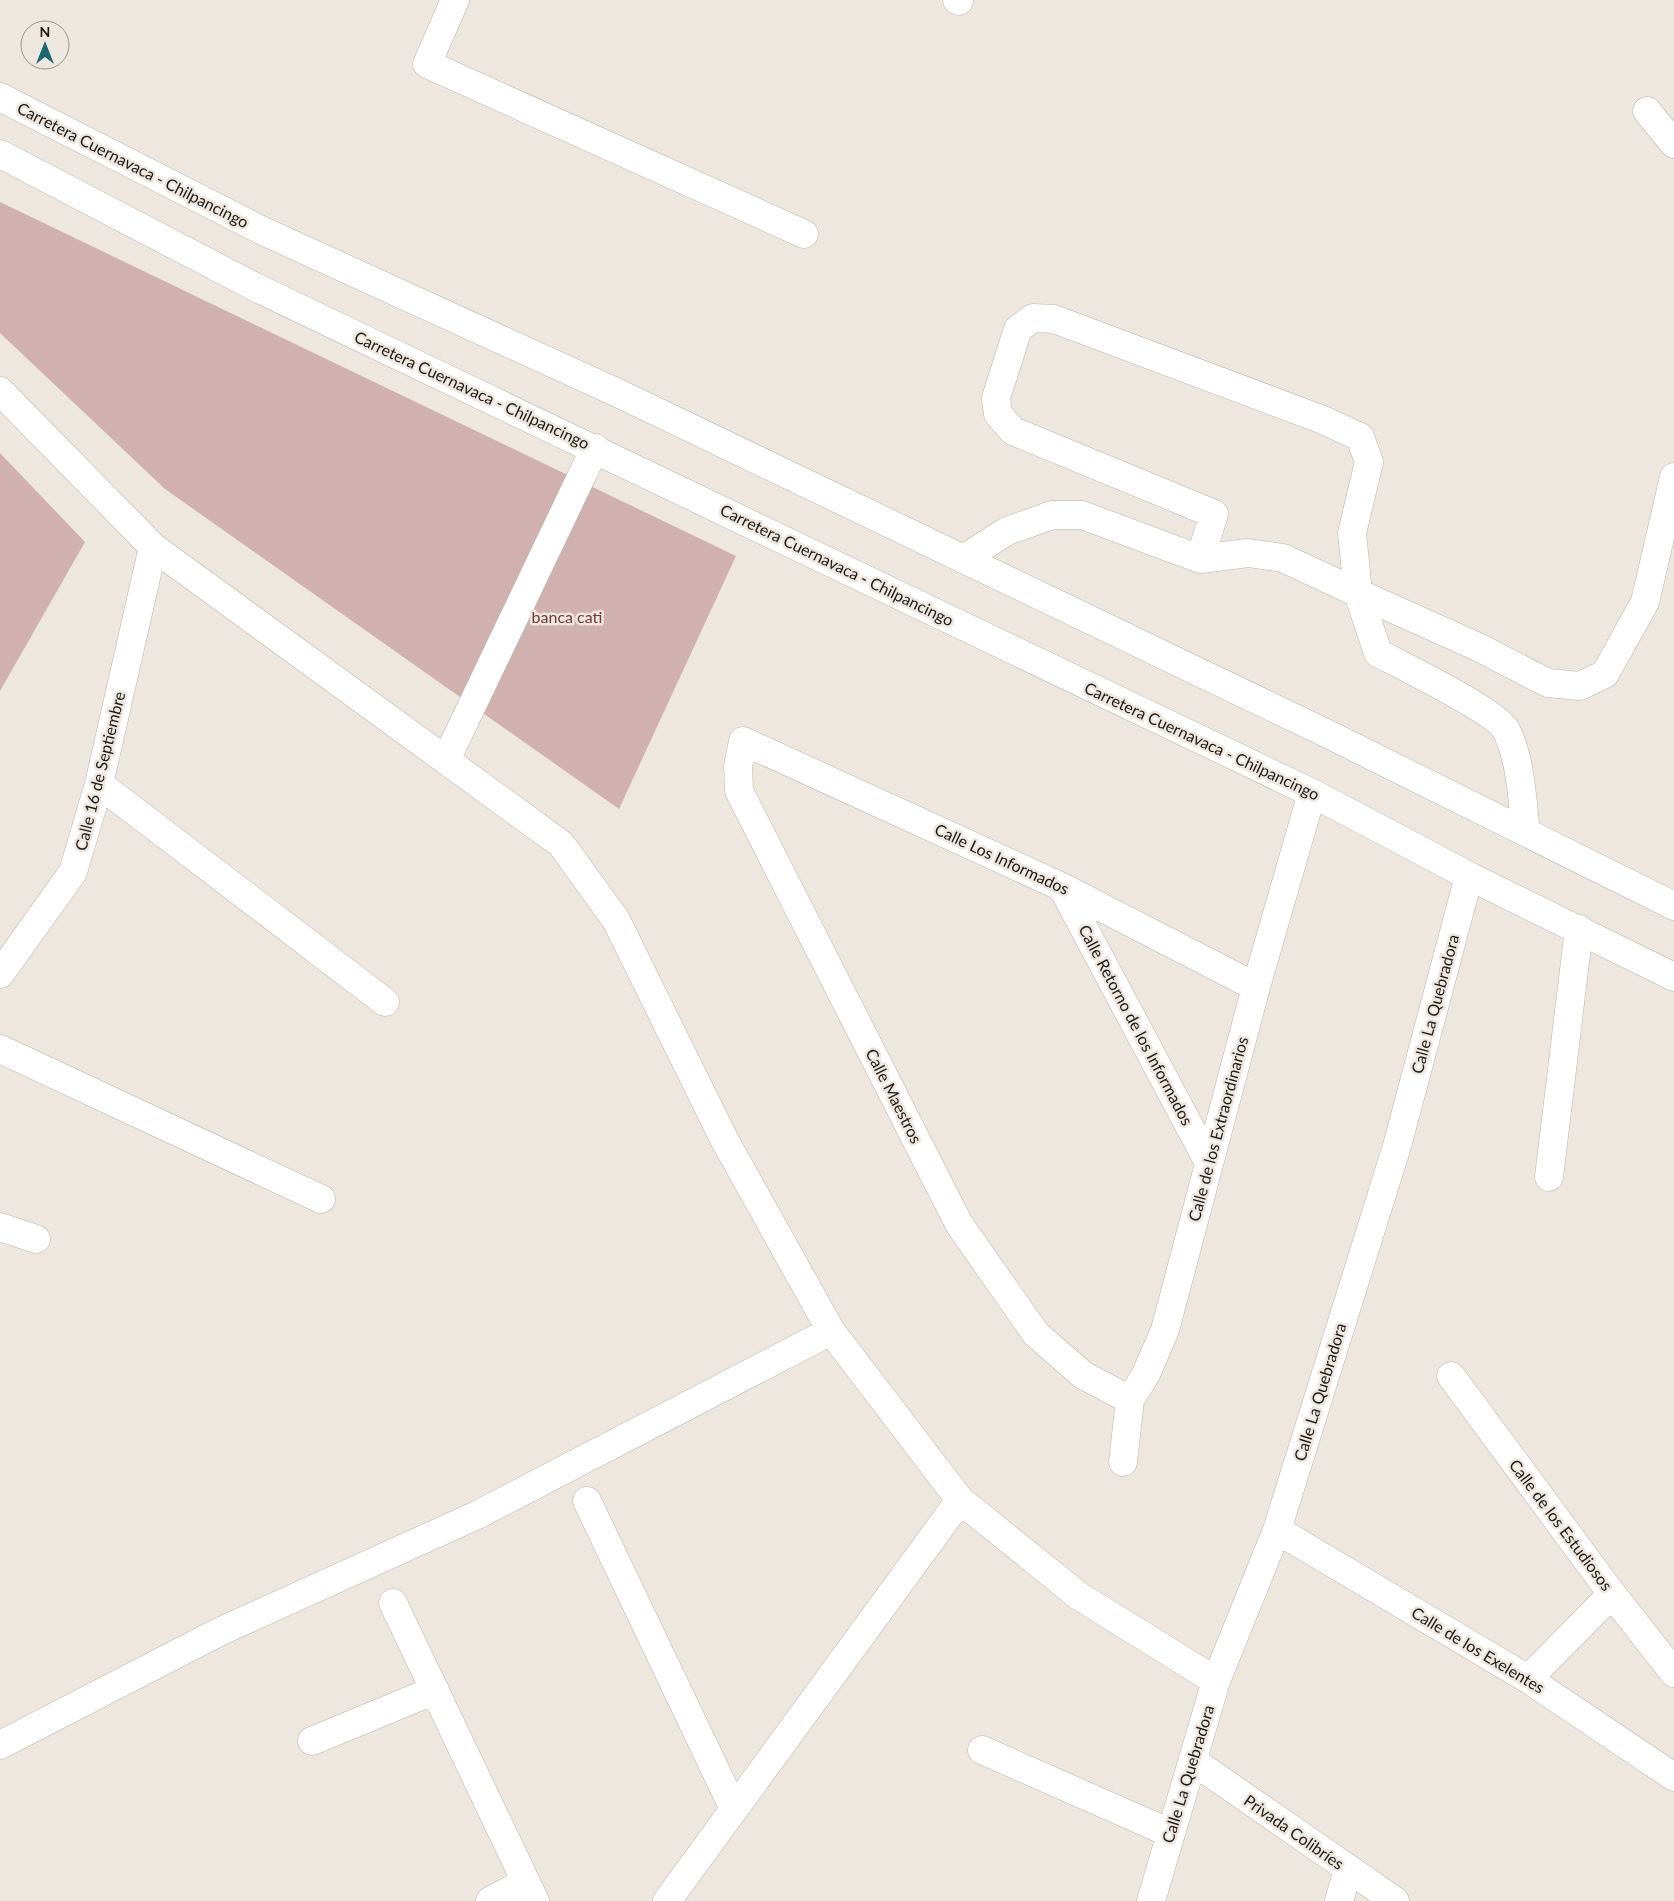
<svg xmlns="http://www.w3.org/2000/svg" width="1674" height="1901" font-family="Lato,sans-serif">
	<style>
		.green { fill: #d0b1b0 }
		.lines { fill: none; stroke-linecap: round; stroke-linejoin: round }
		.minor-casing { stroke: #bbb4ac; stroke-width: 29 }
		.major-casing { stroke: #bbb4ac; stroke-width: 29 }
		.minor { stroke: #fff; stroke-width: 28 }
		.major { stroke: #fff; stroke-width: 28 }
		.labels { text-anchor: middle; stroke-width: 5; stroke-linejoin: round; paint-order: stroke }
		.street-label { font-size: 16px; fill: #1b1815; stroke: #eee7df }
		.park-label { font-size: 16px; fill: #72393a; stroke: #eee7df }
	</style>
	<rect width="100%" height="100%" fill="#eee7df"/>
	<!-- green -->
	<path class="green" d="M0 202 736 556 619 809 165 489 0 333Z
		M0 453 85 542 0 691Z"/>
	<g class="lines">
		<!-- minor casing -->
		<g class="minor-casing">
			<path id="minor" d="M455 0 427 64 804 234
				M957 0 959 1
				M1647 111 1674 144
				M0 391 153 547 561 844 616 920 724 1139 831 1331 960 1500 1079 1596 1216 1681
				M963 559 1007 531 1052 515H1082L1200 559 1248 553 1283 558 1358 593 1378 653C1403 666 1495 711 1506 730 1521 759 1522 800 1526 832
				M1200 559 1214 514 1013 431 998 414 996 398 1018 329 1033 318 1054 319 1323 420 1360 437 1369 462 1352 533 1358 593 1478 647 1548 683 1580 686 1605 674 1645 602 1674 477
				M446 760 595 448
				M99 784 385 1002
				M1062 887 1209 1163
				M0 974 73 872 99 784 153 547
				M0 1049 321 1199
				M1549 1177 1579 929
				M0 1227 36 1239
				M1451 1376 1612 1594 1674 1673
				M1130 1400 1083 1375 1036 1334 959 1224 739 791 738 766 743 741 1062 887 1256 987
				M1123 1462 1130 1400 1146 1374 1165 1330 1256 987 1312 793
				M587 1501 734 1809
				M1277 1530 1528 1679 1674 1777
				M393 1603 535 1901
				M1528 1679 1612 1594
				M312 1741 435 1690
				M0 1745 219 1632 477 1515 831 1331
				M982 1750 1170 1833
				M1193 1761 1395 1901
				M490 1901 525 1882
				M667 1901 960 1500
				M1151 1901 1216 1681 1277 1530 1397 1146 1469 876
				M1339 1901 1348 1870"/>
		</g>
		<!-- major casing -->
		<g class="major-casing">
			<path id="major" d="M0 97 263 231 620 394 1332 736 1674 906
				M0 154 257 288 1312 793 1469 876 1674 977"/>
		</g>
		<!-- minor -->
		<use href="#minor" class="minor"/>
		<!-- major -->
		<use href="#major" class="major"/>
	</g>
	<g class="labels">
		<!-- street labels -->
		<g class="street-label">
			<text transform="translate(133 165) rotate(27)" y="6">Carretera Cuernavaca - Chilpancingo</text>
			<text transform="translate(472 390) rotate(25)" y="6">Carretera Cuernavaca - Chilpancingo</text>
			<text transform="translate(837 565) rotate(26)" y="6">Carretera Cuernavaca - Chilpancingo</text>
			<text transform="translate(1202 741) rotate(25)" y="6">Carretera Cuernavaca - Chilpancingo</text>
			<text transform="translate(100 771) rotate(-76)" y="6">Calle 16 de Septiembre</text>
			<text transform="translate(1002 859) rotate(25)" y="6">Calle Los Informados</text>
			<text transform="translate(1435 1004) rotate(-75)" y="6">Calle La Quebradora</text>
			<text transform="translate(1136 1025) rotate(62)" y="6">Calle Retorno de los Informados</text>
			<text transform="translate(894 1096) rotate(63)" y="6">Calle Maestros</text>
			<text transform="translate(1218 1129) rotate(-75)" y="6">Calle de los Extraordinarios</text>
			<text transform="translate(1320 1392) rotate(-73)" y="6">Calle La Quebradora</text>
			<text transform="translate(1561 1525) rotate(53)" y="6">Calle de los Estudiosos</text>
			<text transform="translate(1478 1650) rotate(31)" y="6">Calle de los Exelentes</text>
			<text transform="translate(1188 1774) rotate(-73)" y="6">Calle La Quebradora</text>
			<text transform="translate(1294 1832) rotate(35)" y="6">Privada Colibríes</text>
		</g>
		<!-- park labels -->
		<g class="park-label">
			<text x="567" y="623">banca cati</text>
		</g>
	</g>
	<!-- north arrow -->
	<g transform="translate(45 45)"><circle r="24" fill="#eee7df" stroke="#9a948e"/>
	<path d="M0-4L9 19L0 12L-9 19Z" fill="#1b676f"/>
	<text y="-8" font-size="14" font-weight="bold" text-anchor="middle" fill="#1b1815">N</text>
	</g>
</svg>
